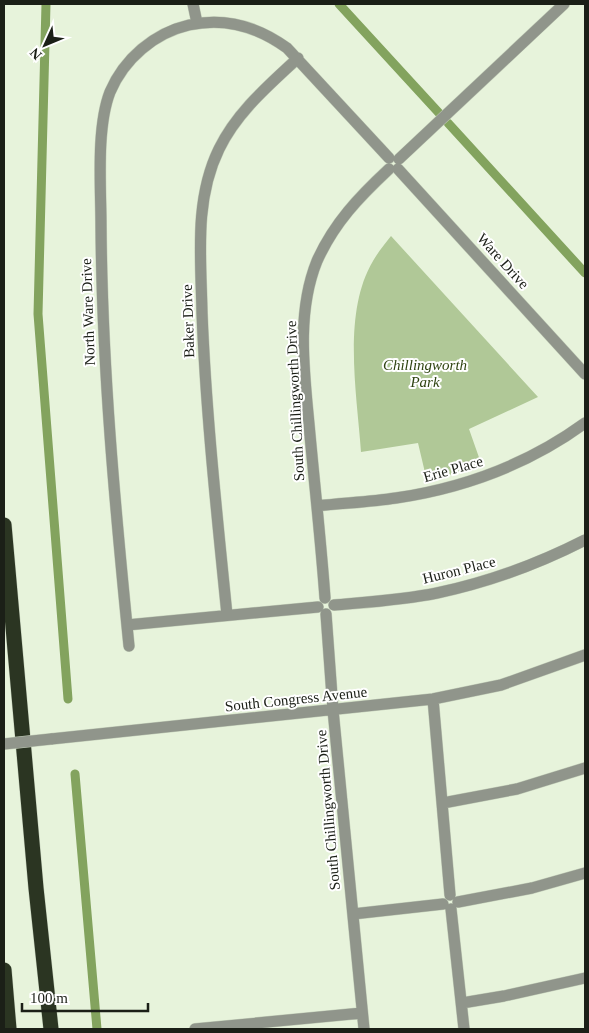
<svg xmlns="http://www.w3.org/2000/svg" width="589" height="1033" font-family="'Times New Roman',serif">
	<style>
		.green { fill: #b0c897 }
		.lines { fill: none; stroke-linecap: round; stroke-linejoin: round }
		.canal { stroke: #83a35e; stroke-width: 9 }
		.minor-casing { stroke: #c2cdb8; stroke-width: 12 }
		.highway-casing { stroke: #c2cdb8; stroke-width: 16 }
		.minor { stroke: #90958b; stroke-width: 11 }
		.highway { stroke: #2b3522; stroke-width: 15 }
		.minor-bridge-casing { stroke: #c2cdb8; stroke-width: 12; stroke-linecap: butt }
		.minor-bridge { stroke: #90958b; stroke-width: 11 }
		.labels { text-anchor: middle; stroke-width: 4; stroke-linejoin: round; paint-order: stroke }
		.street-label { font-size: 15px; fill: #1b1f17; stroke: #fff }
		.park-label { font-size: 15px; font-style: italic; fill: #2e4310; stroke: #fff }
	</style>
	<rect width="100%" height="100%" fill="#e7f3db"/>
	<!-- green -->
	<path class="green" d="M391 236 538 397 469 429 482 466 427 481 418 443 361 452C357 394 342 313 373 261 378 252 385 244 391 236Z"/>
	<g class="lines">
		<!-- canal -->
		<path class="canal" d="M46 4 38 314 68 699
			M339 4 439 113
			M448 123 585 273
			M75 774 97 1029"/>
		<!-- minor casing -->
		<g class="minor-casing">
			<path id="minor" d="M193 4 197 23
				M399 159 564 4
				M398 169 585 374
				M317 506C343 503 370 502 396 498 464 488 530 463 585 423
				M325 598C321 543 315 489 310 435 305 378 295 315 317 261 334 223 359 197 389 169
				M334 605C368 602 403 600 437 593 489 582 538 564 585 540
				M326 614 333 710 364 1029
				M227 615C217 515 206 414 202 313 201 258 194 200 219 149 237 112 268 86 298 58
				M127 625 318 607
				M129 646C115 506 102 367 101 226 101 188 96 128 110 92 124 59 154 33 189 25 225 17 258 27 287 48L389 158
				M433 699 450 895
				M51 739 433 699 501 685 585 655
				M443 803 517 789 585 768
				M458 902 532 888 585 873
				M451 909 464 1029
				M353 914 443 904
				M462 1003 504 996 585 978
				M195 1029 362 1013"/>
		</g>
		<!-- highway casing -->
		<g class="highway-casing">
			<path id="highway" d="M4 525 36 888 51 1029
				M4 970 9 1029"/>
		</g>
		<!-- minor -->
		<use href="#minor" class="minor"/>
		<!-- highway -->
		<use href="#highway" class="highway"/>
		<!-- minor-bridge casing -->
		<g class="minor-bridge-casing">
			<path id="minor-bridge" d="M4 744 51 739"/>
		</g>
		<!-- minor-bridge -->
		<use href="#minor-bridge" class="minor-bridge"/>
	</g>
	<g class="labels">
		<!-- street labels -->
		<g class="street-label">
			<text transform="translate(503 261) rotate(48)" y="5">Ware Drive</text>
			<text transform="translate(88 312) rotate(-92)" y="5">North Ware Drive</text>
			<text transform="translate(188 321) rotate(-92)" y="5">Baker Drive</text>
			<text transform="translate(295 401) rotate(-93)" y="5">South Chillingworth Drive</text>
			<text transform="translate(453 469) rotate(-16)" y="5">Erie Place</text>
			<text transform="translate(459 570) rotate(-14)" y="5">Huron Place</text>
			<text transform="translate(296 699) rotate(-6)" y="5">South Congress Avenue</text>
			<text transform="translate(328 810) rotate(-95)" y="5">South Chillingworth Drive</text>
		</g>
		<!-- park labels -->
		<g class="park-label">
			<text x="425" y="370">Chillingworth<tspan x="425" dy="17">Park</tspan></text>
		</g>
	</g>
	<!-- border -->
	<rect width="589" height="1033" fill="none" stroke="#1b1f17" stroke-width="10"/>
	<!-- north arrow -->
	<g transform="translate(45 45) rotate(226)" stroke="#ffffff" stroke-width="4" paint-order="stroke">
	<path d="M0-4L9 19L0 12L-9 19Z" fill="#1b1f17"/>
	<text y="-8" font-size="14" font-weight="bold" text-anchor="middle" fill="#1b1f17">N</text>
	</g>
	<!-- scale -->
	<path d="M22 1003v8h126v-8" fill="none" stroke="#1b1f17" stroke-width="2.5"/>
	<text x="30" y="1003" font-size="15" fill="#1b1f17" stroke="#ffffff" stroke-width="4" paint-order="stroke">100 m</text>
</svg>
